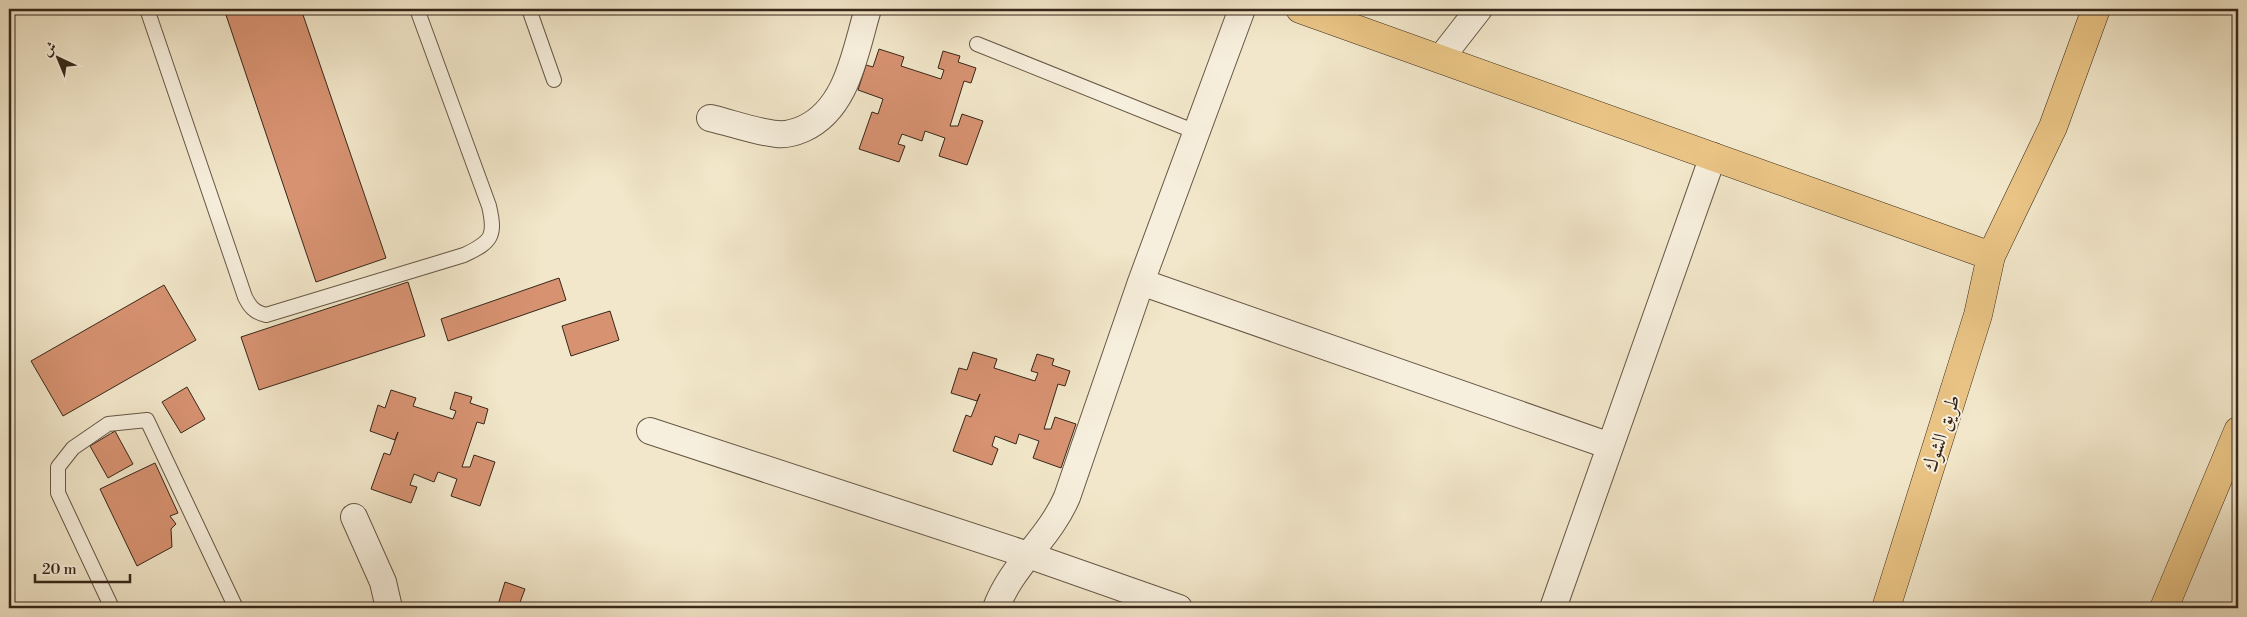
<svg xmlns="http://www.w3.org/2000/svg" width="2247" height="617" font-family="'Libre Bodoni',Amiri,serif">
	<style>
		.building { fill: #d79271; stroke: #372719 }
		.lines { fill: none; stroke-linecap: round; stroke-linejoin: round }
		.service-casing { stroke: #665745; stroke-width: 16 }
		.minor-casing { stroke: #665745; stroke-width: 28 }
		.primary-casing { stroke: #372719; stroke-width: 29 }
		.service { stroke: #f7efdd; stroke-width: 14 }
		.minor { stroke: #f7efdd; stroke-width: 26 }
		.primary { stroke: #e9c485; stroke-width: 28 }
		.labels { text-anchor: middle; stroke-width: 4; stroke-linejoin: round; paint-order: stroke }
		.street-label { font-size: 20px; fill: #372719; stroke: #f7efdd }
	</style>
	<rect width="100%" height="100%" fill="#f2e7ca"/>
	<filter id="stains"><feTurbulence type="fractalNoise" baseFrequency=".004" numOctaves="4"/><feColorMatrix values="0 0 0 0 .2 0 0 0 0 .09 0 0 0 0 .02 0 0 0 .5 -.17"/></filter>
	<radialGradient id="worn" r=".72"><stop offset=".6" stop-color="#630" stop-opacity="0"/><stop offset="1" stop-color="#630" stop-opacity=".3"/></radialGradient>
	<!-- building -->
	<path class="building" d="M236 9H301L386 258 316 282 225 12Z
		M879 49 904 57 901 66 941 79 944 70 938 68 943 51 960 56 958 62 976 68 971 83 964 81 950 126H958L962 114 983 121 967 165 939 156 945 138 925 131 922 141 902 134 898 144 905 146 899 162 859 149 872 112 878 114 883 99 858 90 866 65 873 67Z
		M559 278 566 300 448 341 441 319Z
		M408 282 425 336 259 390 241 337Z
		M164 285 196 340 63 416 31 361Z
		M610 311 619 340 571 356 562 326Z
		M973 352 997 359 994 368 1035 381 1038 373 1031 371 1037 354 1054 359 1052 365 1070 371 1065 386 1058 384 1044 429H1051L1055 417 1076 424 1061 468 1033 458 1039 441 1019 434 1016 444 995 436 992 446 998 449 992 465 953 451 966 415 971 417 980 394 977 401 951 393 959 368 967 370Z
		M187 387 205 419 181 433 162 402Z
		M391 390 416 398 413 406 453 419 456 411 450 409 455 392 472 397 470 403 488 409 484 424 477 422 462 467H470L474 455 495 462 480 506 451 496 457 479 438 472 434 482 414 474 410 485 417 487 411 503 371 489 384 453 390 455 398 432 395 440 370 431 378 405 385 408Z
		M115 431 133 464 108 478 90 446Z
		M155 463 178 513 170 516 176 524 171 529 172 547 137 566 100 489Z
		M505 582 525 589 519 605 529 608H497Z"/>
	<g class="lines">
		<!-- service casing -->
		<g class="service-casing">
			<path id="service" d="M147 9 245 297C250 307 254 312 266 315L464 255C492 242 496 236 489 206L417 9
				M529 9 554 80
				M977 44 1196 132
				M112 608 58 493V467L73 448 108 424 147 420 236 608"/>
		</g>
		<!-- minor casing -->
		<g class="minor-casing">
			<path id="minor" d="M1440 59 1479 9
				M710 118C732 123 755 132 777 134 786 135 796 132 803 129 848 109 855 51 868 9
				M1141 282 1610 446
				M650 431 1028 555 1179 608
				M354 517 383 582 389 608
				M996 608C1012 565 1049 539 1067 497L1141 282 1242 9
				M1553 608 1713 156"/>
		</g>
		<!-- primary casing -->
		<g class="primary-casing">
			<path id="primary" d="M1300 9 1991 256
				M1886 608 1978 315 1991 256 2053 127 2096 9
				M2164 608 2238 431"/>
		</g>
		<!-- service -->
		<use href="#service" class="service"/>
		<!-- minor -->
		<use href="#minor" class="minor"/>
		<!-- primary -->
		<use href="#primary" class="primary"/>
	</g>
	<g class="labels">
		<!-- street labels -->
		<g class="street-label">
			<text transform="translate(1941 433) rotate(-72)" y="7">طريق الشوك</text>
		</g>
	</g>
	<!-- margin -->
	<rect width="2247" height="617" fill="none" stroke="#f2e7ca" stroke-width="30"/>
	<rect x="10" y="10" width="2227" height="597" fill="none" stroke="#372719" stroke-width="2.5"/>
	<rect x="15" y="15" width="2217" height="587" fill="none" stroke="#372719"/>
	<!-- north arrow -->
	<g transform="translate(58 58) rotate(316)" stroke="#f7efdd" stroke-width="4" paint-order="stroke">
	<path d="M0-4L9 19L0 12L-9 19Z" fill="#372719"/>
	<text y="-8" font-size="14" font-weight="bold" text-anchor="middle" fill="#372719">ش</text>
	</g>
	<!-- scale -->
	<path d="M35 574v8h95v-8" fill="none" stroke="#372719" stroke-width="2.5"/>
	<text x="42" y="574" font-size="15" fill="#372719" stroke="#f7efdd" stroke-width="4" paint-order="stroke">20 m</text>
	<rect width="100%" height="100%" filter="url(#stains)"/>
	<rect width="100%" height="100%" fill="url(#worn)"/>
</svg>
